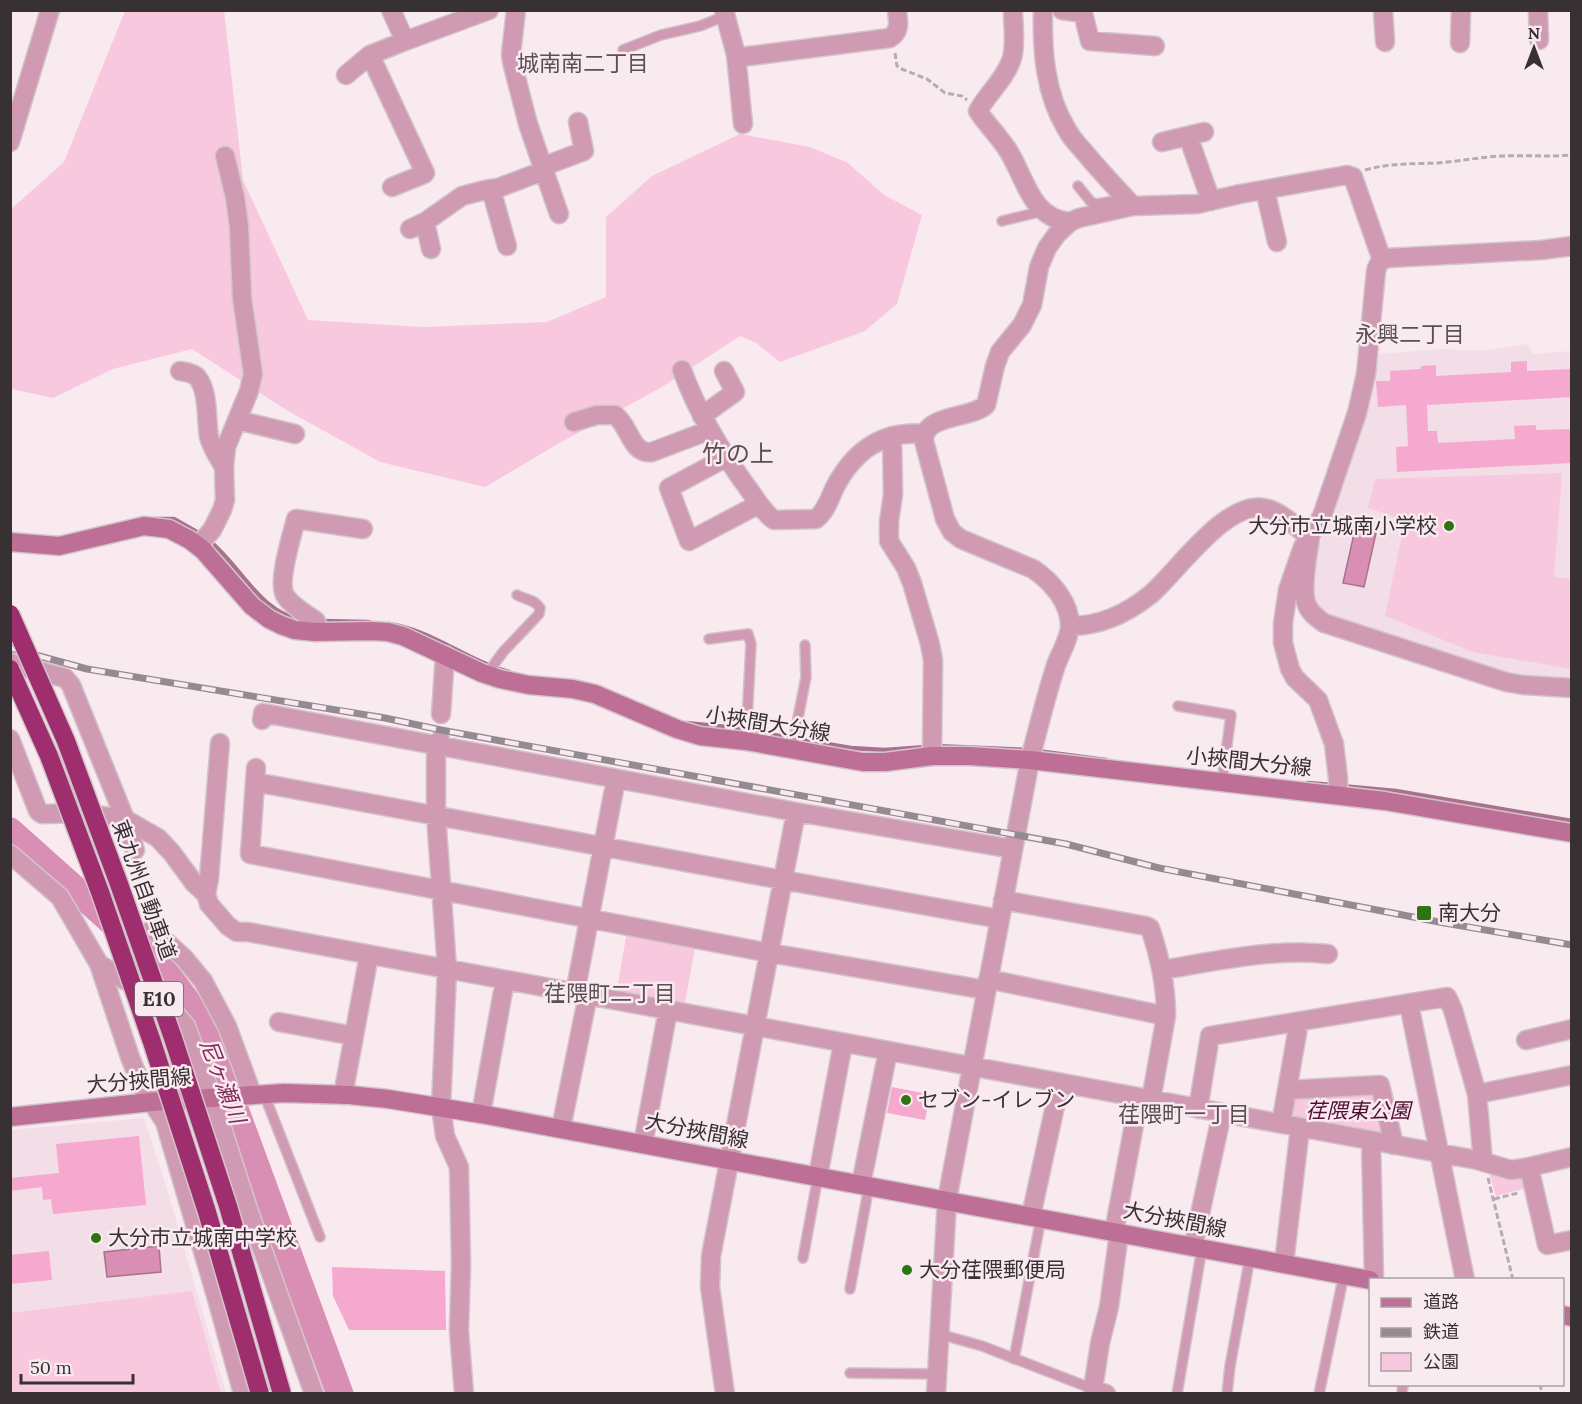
<svg xmlns="http://www.w3.org/2000/svg" width="1582" height="1404" font-family="Lora,'Noto Sans JP',serif">
	<style>
		.built { fill: #f3dde7 }
		.green { fill: #f8c8de }
		.water { fill: #d98eb3; stroke: #a8728d; stroke-width: 1.5 }
		.lines { fill: none; stroke-linecap: round; stroke-linejoin: round }
		.stream { stroke: #a8728d; stroke-width: 4.5 }
		.river { stroke: #d98eb3; stroke-width: 27 }
		.building { fill: #f6a9ce }
		.lane-casing { stroke: #d2c5ca; stroke-width: 12 }
		.street-casing { stroke: #d2c5ca; stroke-width: 21 }
		.secondary-casing { stroke: #d2c5ca; stroke-width: 21 }
		.path { stroke: #b7abb0; stroke-width: 3; stroke-dasharray: 6 3; stroke-linecap: butt }
		.lane { stroke: #d09ab3; stroke-width: 9 }
		.street { stroke: #d09ab3; stroke-width: 18 }
		.secondary { stroke: #bd6f96; stroke-width: 18 }
		.rail-casing { stroke: #958a8f; stroke-width: 7 }
		.rail { stroke: #f9eaf0; stroke-width: 4.5; stroke-dasharray: 14; stroke-linecap: butt }
		.highway-bridge-casing { stroke: #d2c5ca; stroke-width: 21; stroke-linecap: butt }
		.highway-bridge { stroke: #9f2e6f; stroke-width: 18 }
		.poi-dot { fill: #2e7414; stroke: #f9eaf0; stroke-width: 2 }
		.labels { text-anchor: middle; stroke-width: 5; stroke-linejoin: round; paint-order: stroke }
		.shield { fill: #f9eaf0; stroke: #71686c; stroke-width: 1.5 }
		.shield-label { font-size: 20px; font-weight: bold; fill: #373134 }
		.poi-label { font-size: 21px; fill: #373134; stroke: #f9eaf0; text-anchor: start }
		.street-label { font-size: 21px; fill: #373134; stroke: #f9eaf0 }
		.park-label { font-size: 21px; font-style: italic; fill: #510f36; stroke: #f9eaf0 }
		.neighbourhood-label { font-size: 22px; fill: #5a4f54; stroke: #f9eaf0 }
		.water-label { font-size: 22px; font-style: italic; fill: #832b5c; stroke: #f9eaf0 }
		.quarter-label { font-size: 24px; fill: #5a4f54; stroke: #f9eaf0 }
	</style>
	<rect width="100%" height="100%" fill="#f9eaf0"/>
	<!-- built -->
	<path class="built" d="M1528 344 1533 354 1571 351V684L1524 681 1338 625 1310 603V576L1318 549 1355 446 1359 438 1368 409 1377 354 1444 349 1482 351Z
		M144 1118 167 1189 226 1393 11 1394V1130Z"/>
	<!-- green -->
	<path class="green" d="M224 10 243 180 308 320 424 327 547 322 606 297V217L652 176 740 134 810 147 848 163 884 195 922 215 897 304 865 331 780 362 756 343 740 336 662 387 556 445 485 487 380 462 288 411 192 349 113 369 53 398 11 389 10 210 64 162 125 11Z
		M1562 473 1554 577 1571 579V669L1473 652 1385 616 1405 520 1368 508 1375 479Z
		M627 931 696 943 684 1008 616 995Z
		M1372 1089 1384 1138 1290 1120V1096Z
		M1494 1172 1516 1176 1525 1180 1527 1188 1496 1196 1489 1173Z
		M192 1291 221 1393H11V1313Z"/>
	<!-- water -->
	<path class="water" d="M1355 529 1376 533 1364 587 1343 583Z
		M159 1246 161 1272 107 1277 104 1252Z"/>
	<g class="lines">
		<!-- stream -->
		<path class="stream" d="M149 519H174L202 535
			M208 540C240 564 259 614 303 620
			M320 621 369 622
			M389 624C432 630 467 661 509 672
			M686 723 727 727 851 748 884 750 927 747
			M935 746 1029 750
			M1037 751 1106 760
			M1308 783 1333 785
			M1341 786 1396 791 1572 821"/>
		<!-- river -->
		<path class="river" d="M10 831 160 965 189 1004 202 1025 213 1049 340 1394"/>
	</g>
	<!-- building -->
	<path class="building" d="M1527 361V371L1572 369V397L1427 405 1428 431H1437L1438 443 1515 439 1514 426 1536 425V430L1572 429V463L1397 472 1396 447 1408 446 1406 405 1378 407 1376 381H1390V371L1421 369V366L1436 365V376L1511 372V362Z
		M892 1087 928 1094 926 1105H928L925 1120 887 1113Z
		M139 1136 146 1205 53 1214 51 1199 43 1200 42 1187 10 1191V1178L59 1173 56 1144Z
		M49 1251 52 1280 10 1284V1255Z
		M332 1267 445 1271 446 1330H349L333 1296Z"/>
	<g class="lines">
		<!-- lane casing -->
		<g class="lane-casing">
			<path id="lane" d="M623 50 661 35 700 26 725 16
				M1078 186 1091 202 1096 204 1126 199
				M1002 221 1043 211
				M709 639 748 634 751 644 746 741
				M487 674 503 652 539 614 540 608C535 599 525 600 517 595
				M1178 706 1231 715 1222 782
				M792 749 806 677 805 645
				M264 1094 320 1237
				M803 1258 818 1176
				M850 1289 869 1186
				M939 1334 982 1346 1093 1389
				M1014 1359 1041 1218
				M850 1373 937 1374
				M1177 1394 1202 1248
				M1227 1394 1230 1366 1250 1257
				M1319 1394 1344 1274
				M1402 1394 1403 1384"/>
		</g>
		<!-- street casing -->
		<g class="street-casing">
			<path id="street" d="M391 10 405 41
				M516 10 511 54 512 62 528 124 559 214
				M724 10 736 55 741 57 890 38C901 31 898 21 897 10
				M1013 10C1013 26 1016 44 1012 58 1006 78 988 93 978 111 987 125 1000 137 1009 152 1026 180 1031 218 1070 222
				M1043 10C1042 51 1045 93 1066 128 1071 138 1079 146 1086 154 1101 172 1117 189 1133 206
				M1062 10 1083 13 1090 41 1155 46
				M1383 10 1385 42
				M1538 10 1539 40
				M1460 43 1461 10
				M370 55 425 173 424 174 392 187
				M736 55 743 124
				M346 75 370 55 405 41 489 10
				M1188 136 1211 201
				M10 142 50 10
				M1162 142 1204 132
				M542 167 584 151 578 122
				M491 189 507 246
				M1265 190 1277 242
				M425 222 431 249
				M410 229 425 222 462 196 485 190 498 188 543 171
				M682 370C698 414 722 453 750 491 757 501 764 513 774 520L816 519C826 511 830 498 835 487 854 451 882 430 925 434
				M180 371C186 372 193 373 197 377 209 391 206 420 209 437 212 448 218 457 224 467
				M702 416 735 392 724 371
				M237 420 295 434
				M574 422 597 415H615C630 426 631 455 652 452L710 430
				M892 436 893 495 889 521V541L906 568 912 583 930 644 933 660 932 756
				M727 457 669 488 689 541 759 504
				M198 546 212 530 222 510 225 500 224 467 226 447 249 391 253 374 242 298 239 226 235 197 225 156
				M1070 626C1101 626 1126 614 1150 595 1177 572 1226 500 1264 508 1281 511 1296 527 1310 538 1308 554 1300 590 1307 605 1310 613 1317 618 1324 623L1506 682 1523 685 1572 688
				M318 632 316 621C306 614 293 607 286 597 276 584 292 536 296 519L363 529
				M10 663 65 678 71 685 125 819 135 850
				M441 714 445 655
				M262 720 263 713 796 812 1013 849
				M10 739 38 811 42 814 79 813 125 819 158 838 172 853 194 883 206 894
				M440 740 436 745V815L447 969 441 1107 445 1136 459 1167 461 1265 459 1331 464 1394
				M220 743 209 879 206 894 209 904 228 926 237 932H248L1477 1160 1511 1170 1529 1167 1572 1157
				M256 768 250 854 770 953 986 990
				M255 782 783 880 1000 919
				M1338 795V778L1334 744 1318 700 1295 678 1290 669 1283 643V623L1288 590 1298 561 1303 547 1322 516 1357 413 1366 374 1376 271C1378 263 1380 261 1388 258L1542 250 1572 246
				M10 854 60 897 99 964 130 1057 142 1087 165 1122 217 1299 243 1394
				M1003 900 1146 926 1150 928C1160 957 1166 986 1166 1016L1151 1100
				M152 929 184 958 203 981 227 1026 252 1094
				M99 964 170 1008 186 1026 212 1097 248 1209 314 1394
				M1162 970C1218 961 1271 948 1328 954
				M988 979 1166 1016
				M575 993 616 779
				M1409 1004 1465 1280
				M279 1022 354 1036
				M1526 1040 1572 1029
				M1287 1090 1380 1085 1394 1145
				M1477 1094 1572 1075
				M343 1095 369 955
				M1198 1109 1210 1036 1447 997 1453 1010 1477 1094 1483 1162
				M481 1114 505 980
				M1281 1124 1299 1022
				M561 1128 588 995
				M1371 1141 1374 1280
				M643 1144 668 1010
				M1529 1167 1547 1245 1572 1240
				M818 1176 843 1043
				M861 1184 888 1051
				M1031 1216 1060 1083
				M1114 1232 1139 1098
				M1193 1246 1222 1113
				M1284 1263 1300 1128
				M725 1394 710 1287 711 1256 796 812
				M936 1394 947 1200 1030 760C1038 728 1046 696 1056 665 1060 654 1070 637 1070 626 1070 602 1051 581 1033 569L961 539 952 532 945 519 924 441C923 414 971 419 986 405L995 366 1000 352 1022 325 1032 305 1039 267 1047 248 1057 234 1070 222 1079 218 1133 206 1197 204 1240 194 1347 175 1353 177 1382 260
				M1106 1394 1093 1389 1100 1343 1109 1307 1119 1233"/>
		</g>
		<!-- secondary casing -->
		<g class="secondary-casing">
			<path id="secondary" d="M10 542 59 546 144 526 169 529 190 540 203 550 252 606 269 619 281 625 295 630 315 632 372 631 388 632 403 636 482 673 500 679 529 685 573 689 595 694 677 729 700 736 746 741 863 762H885L932 756H970L1030 760 1385 801 1572 833
				M10 1117 151 1102 284 1093 349 1095 388 1099 481 1114 1370 1280
				M1562 1315 1572 1317"/>
		</g>
		<!-- path -->
		<path class="path" d="M895 53 897 66 899 68 927 79 945 93 962 96 967 100
			M1365 170C1389 163 1413 164 1438 163 1460 161 1481 157 1502 156 1525 155 1548 157 1572 155
			M1488 1178 1513 1280
			M1494 1199 1518 1193
			M1540 1384 1542 1394"/>
		<!-- lane -->
		<use href="#lane" class="lane"/>
		<!-- street -->
		<use href="#street" class="street"/>
		<!-- secondary -->
		<use href="#secondary" class="secondary"/>
		<!-- rail casing -->
		<g class="rail-casing">
			<path id="rail" d="M10 648 87 669 385 718 441 730 1066 844 1159 868 1439 922 1572 945"/>
		</g>
		<!-- rail -->
		<use href="#rail" class="rail"/>
		<!-- highway-bridge casing -->
		<g class="highway-bridge-casing">
			<path id="highway-bridge" d="M10 614 66 741 119 884 173 1038 228 1206 282 1394
				M10 669 49 756 100 892 152 1042 207 1212 260 1394"/>
		</g>
		<!-- highway-bridge -->
		<use href="#highway-bridge" class="highway-bridge"/>
	</g>
	<!-- markers -->
	<g class="poi-dot">
		<circle cx="1449" cy="526" r="6"/>
		<rect x="1416" y="905" width="16" height="16" rx="3"/>
		<circle cx="906" cy="1100" r="6"/>
		<circle cx="96" cy="1238" r="6"/>
		<circle cx="907" cy="1270" r="6"/>
	</g>
	<g class="labels">
		<!-- shield labels -->
		<rect class="shield" x="135" y="982" width="48" height="34" rx="4.5"/>
		<g class="shield-label">
			<text x="159" y="1006">E10</text>
		</g>
		<!-- poi labels -->
		<g class="poi-label">
			<text x="1437" y="533" text-anchor="end">大分市立城南小学校</text>
			<text x="1438" y="920">南大分</text>
			<text x="918" y="1107">セブン-イレブン</text>
			<text x="108" y="1245">大分市立城南中学校</text>
			<text x="919" y="1277">大分荏隈郵便局</text>
		</g>
		<!-- street labels -->
		<g class="street-label">
			<text transform="translate(768 724) rotate(9)" y="7">小挾間大分線</text>
			<text transform="translate(1249 762) rotate(6)" y="7">小挾間大分線</text>
			<text transform="translate(144 890) rotate(70)" y="7">東九州自動車道</text>
			<text transform="translate(139 1081) rotate(-5)" y="7">大分挾間線</text>
			<text transform="translate(697 1131) rotate(11)" y="7">大分挾間線</text>
			<text transform="translate(1175 1220) rotate(11)" y="7">大分挾間線</text>
		</g>
		<!-- park labels -->
		<g class="park-label">
			<text x="1358" y="1118">荏隈東公園</text>
		</g>
		<!-- neighbourhood labels -->
		<g class="neighbourhood-label">
			<text x="583" y="71">城南南二丁目</text>
			<text x="1410" y="342">永興二丁目</text>
			<text x="610" y="1001">荏隈町二丁目</text>
			<text x="1184" y="1122">荏隈町一丁目</text>
		</g>
		<!-- water labels -->
		<g class="water-label">
			<text transform="translate(223 1081) rotate(69)" y="8">尼ヶ瀬川</text>
		</g>
		<!-- quarter labels -->
		<g class="quarter-label">
			<text x="738" y="462">竹の上</text>
		</g>
	</g>
	<!-- border -->
	<rect width="1582" height="1404" fill="none" stroke="#373134" stroke-width="24"/>
	<!-- legend -->
	<rect x="1369" y="1278" width="195" height="108" fill="#f9eaf0" stroke="#aba0a5" stroke-width="1.5"/>
	<rect x="1381" y="1298" width="30" height="9" fill="#bd6f96" stroke="#aba0a5" stroke-width="1.5"/>
	<text x="1423" y="1308" font-size="18" fill="#373134">道路</text>
	<rect x="1381" y="1328" width="30" height="9" fill="#958a8f" stroke="#aba0a5" stroke-width="1.5"/>
	<text x="1423" y="1338" font-size="18" fill="#373134">鉄道</text>
	<rect x="1381" y="1353" width="30" height="18" fill="#f8c8de" stroke="#aba0a5" stroke-width="1.5"/>
	<text x="1423" y="1368" font-size="18" fill="#373134">公園</text>
	<!-- north arrow -->
	<g transform="translate(1534 48)" stroke="#f9eaf0" stroke-width="4.5" paint-order="stroke">
	<path d="M0-4.5L10 22L0 15L-10 22Z" fill="#373134"/>
	<text y="-9" font-size="16" font-weight="bold" text-anchor="middle" fill="#373134">N</text>
	</g>
	<!-- scale -->
	<path d="M21 1374v9h112v-9" fill="none" stroke="#373134" stroke-width="3"/>
	<text x="30" y="1374" font-size="18" fill="#373134" stroke="#f9eaf0" stroke-width="4.5" paint-order="stroke">50 m</text>
</svg>
